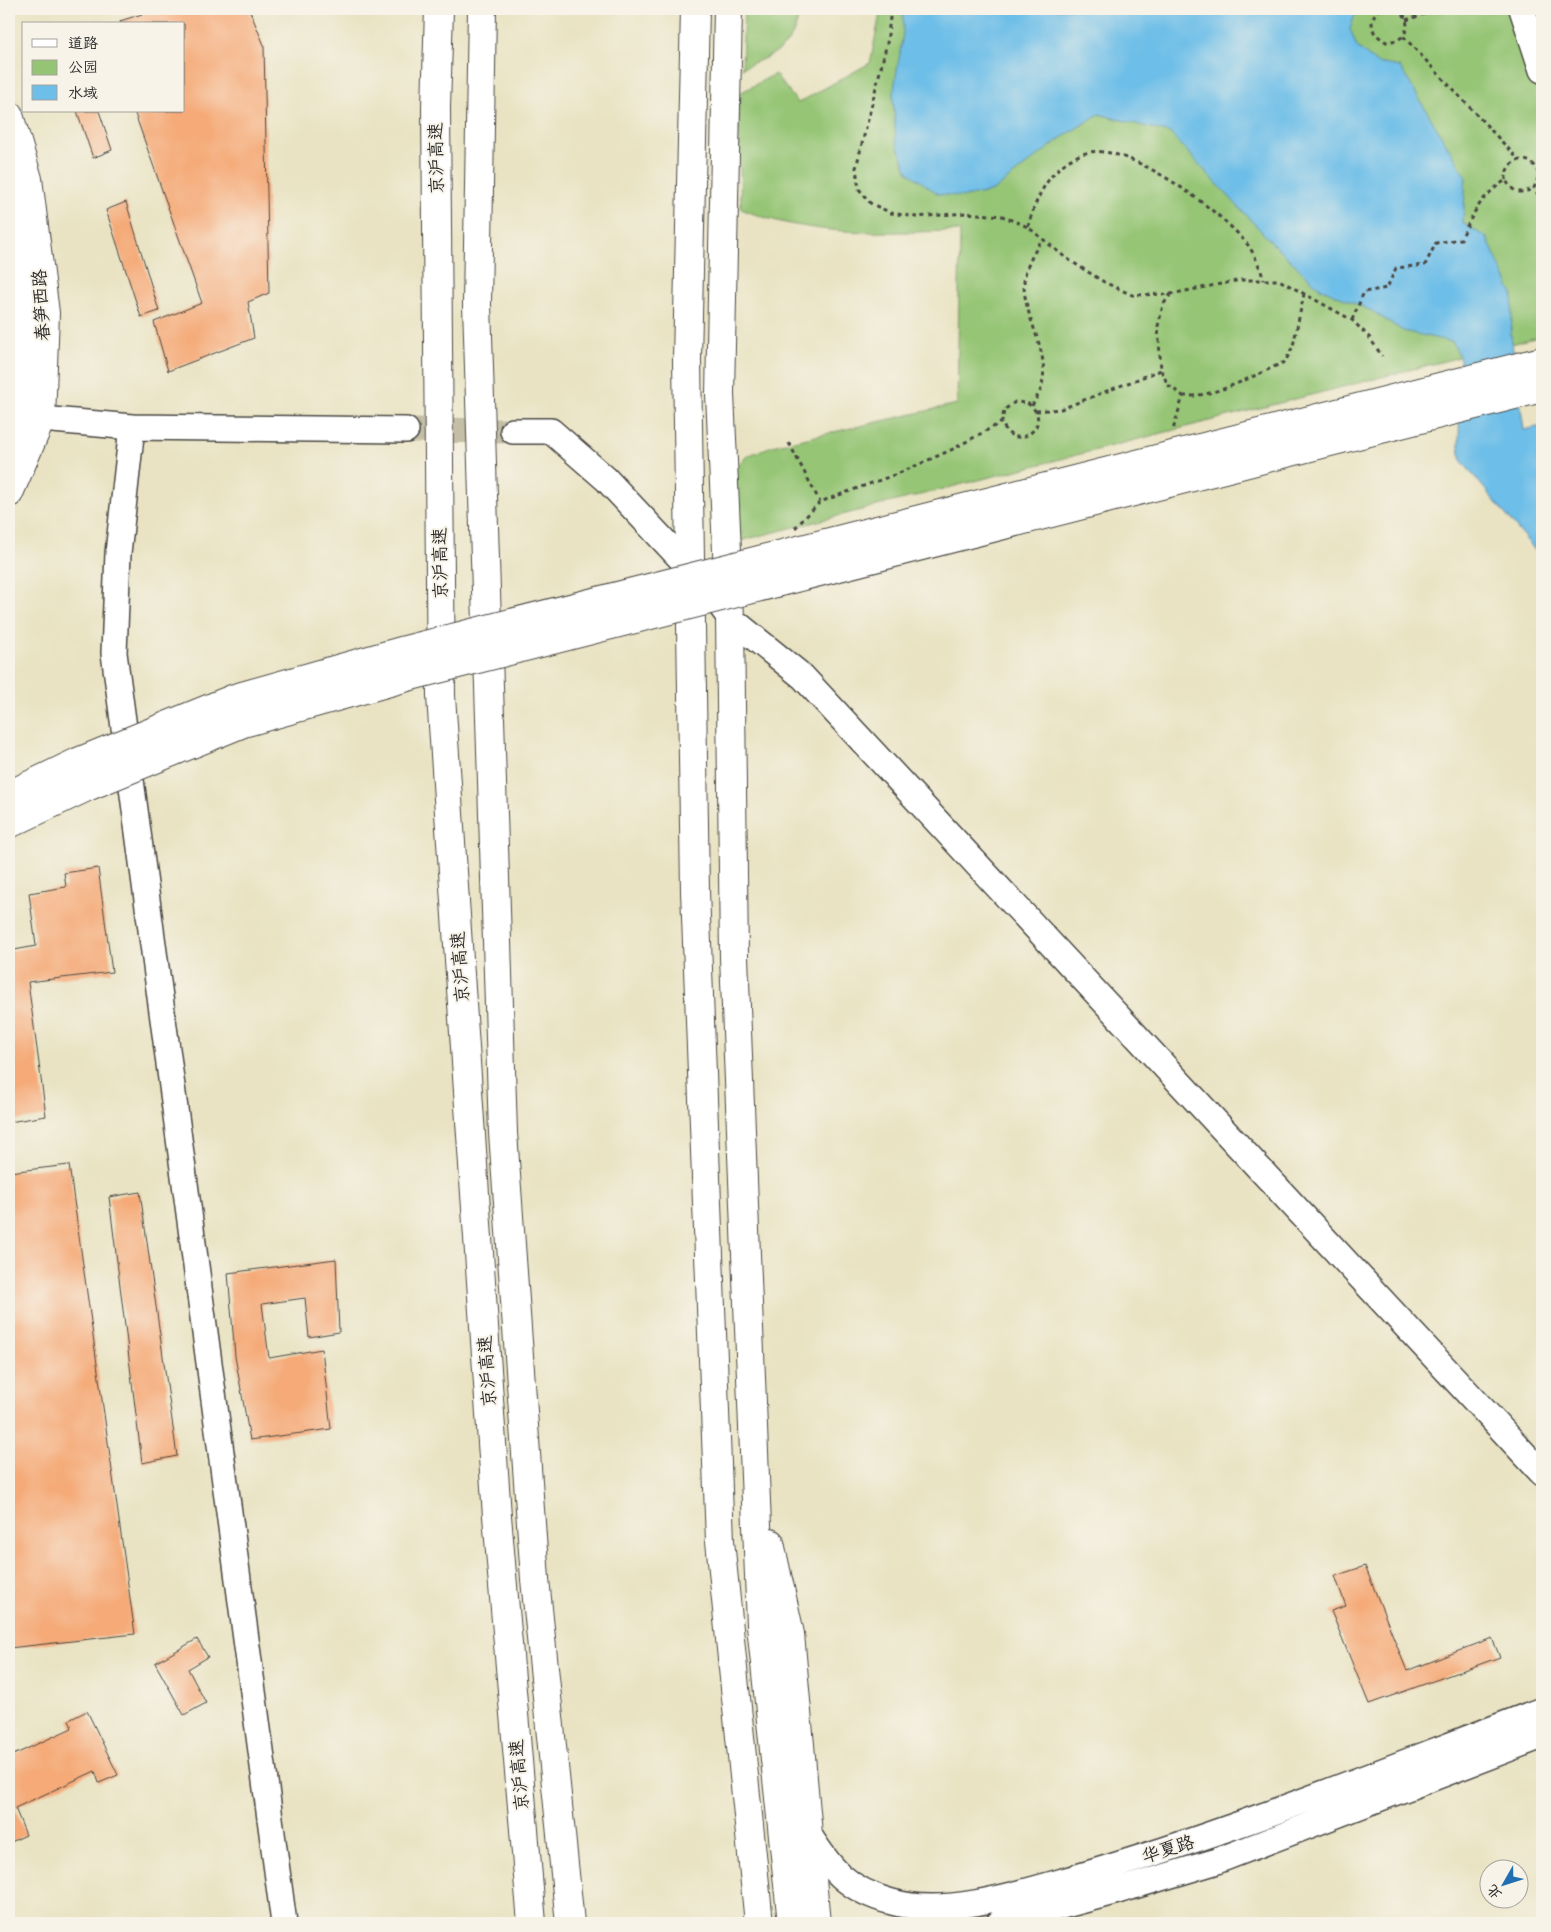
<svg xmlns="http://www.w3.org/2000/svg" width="1551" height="1932" font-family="Mali,'LXGW WenKai TC',sans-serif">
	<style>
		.green { fill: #95c574; stroke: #607850 }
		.water { fill: #6dbee8; stroke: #4c748a }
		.building { fill: #f5aa78 }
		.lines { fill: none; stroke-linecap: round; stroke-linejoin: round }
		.minor-tunnel { stroke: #c3bea5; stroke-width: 25; stroke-dasharray: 25 12; stroke-linecap: butt }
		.minor-casing { stroke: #484742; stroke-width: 28 }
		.major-casing { stroke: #484742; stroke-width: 30 }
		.highway-casing { stroke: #484742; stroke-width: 30 }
		.path { stroke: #484742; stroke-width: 3; stroke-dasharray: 4 4; stroke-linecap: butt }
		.minor { stroke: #fff; stroke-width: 25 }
		.major { stroke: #fff; stroke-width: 28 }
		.highway { stroke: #fff; stroke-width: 28 }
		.major-bridge-casing { stroke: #484742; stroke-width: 30; stroke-linecap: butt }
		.major-bridge { stroke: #fff; stroke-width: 28 }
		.labels { text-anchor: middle; stroke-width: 4; stroke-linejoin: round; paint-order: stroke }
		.street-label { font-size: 18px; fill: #2b2b2b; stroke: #f7f3e8 }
	</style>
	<rect width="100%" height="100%" fill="#f7f3e8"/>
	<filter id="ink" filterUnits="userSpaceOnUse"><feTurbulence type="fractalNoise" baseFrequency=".02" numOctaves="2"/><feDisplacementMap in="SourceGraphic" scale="10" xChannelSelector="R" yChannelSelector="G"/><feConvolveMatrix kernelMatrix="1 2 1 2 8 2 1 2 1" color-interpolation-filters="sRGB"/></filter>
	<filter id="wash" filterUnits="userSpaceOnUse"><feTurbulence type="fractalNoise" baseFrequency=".0096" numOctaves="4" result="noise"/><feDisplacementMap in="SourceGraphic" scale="20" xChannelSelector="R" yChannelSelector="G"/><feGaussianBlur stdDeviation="1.12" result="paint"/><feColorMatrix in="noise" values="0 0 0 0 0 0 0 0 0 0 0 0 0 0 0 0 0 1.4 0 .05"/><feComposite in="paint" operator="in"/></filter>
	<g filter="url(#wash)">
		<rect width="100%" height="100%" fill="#e9e3c3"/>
		<!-- green -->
		<path class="green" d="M744 9H799C796 49 774 54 742 68Z
			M881 9H1510L1542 103V336L736 542 735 468 747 456 772 446 957 404 960 231C885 232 811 238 741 209L738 94 775 74 798 103 870 63Z"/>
		<!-- water -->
		<path class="water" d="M903 9H1357L1350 29 1357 47 1377 63 1400 67 1466 177 1463 223 1487 238 1513 295 1511 335 1524 430 1542 426V559L1461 460 1459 447 1460 359 1453 342 1403 331 1372 311 1320 288 1273 244 1170 133 1099 114 1061 138 993 191 965 197 938 194 908 172 896 142 893 95 903 34Z"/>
		<g id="blocks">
			<!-- building -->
			<path class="building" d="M158 9H249L264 45 269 293 248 302 254 338 168 371 154 322 202 303 134 111H184V24H121L120 21Z
				M77 111H99L112 150 93 158Z
				M126 202 159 311 141 317 106 210Z
				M98 868 112 972 28 982 46 1116 9 1122V951L36 946 29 893 66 887 64 873Z
				M69 1165 135 1634 9 1648V1172Z
				M140 1192 177 1456 142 1463 109 1197Z
				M336 1259 339 1332 309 1337 305 1298 262 1304 269 1358 322 1349 331 1429 250 1440 235 1356 228 1273Z
				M1365 1566 1407 1671 1492 1638 1500 1657 1369 1704 1331 1611 1346 1606 1335 1576Z
				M197 1639 208 1657 188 1669 206 1703 184 1715 155 1663Z
				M87 1711 118 1775 99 1783 95 1771 15 1808 26 1835 9 1843V1757L72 1728 69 1720Z"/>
		</g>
	</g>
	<g filter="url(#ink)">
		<use href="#blocks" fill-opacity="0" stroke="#484742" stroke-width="1"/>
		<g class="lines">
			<!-- minor-tunnel -->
			<path class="minor-tunnel" d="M406 430 513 431"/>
			<!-- minor casing -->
			<g class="minor-casing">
				<path id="minor" d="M1522 9 1542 70
					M22 414 41 419 132 427 406 430
					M132 427 118 553 114 653 284 1923
					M513 431H551L606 479 698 577
					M721 606 730 618 803 677 1542 1473
					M806 1830C830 1869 847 1890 892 1902 947 1918 1024 1892 1077 1877 1236 1831 1388 1768 1542 1710
					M999 1923 1114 1892 1214 1862 1542 1736"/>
			</g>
			<!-- major casing -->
			<g class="major-casing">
				<path id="major" d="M9 115 28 179 45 313 41 419 9 493
					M9 182 19 214V414L9 440"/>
			</g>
			<!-- highway casing -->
			<g class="highway-casing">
				<path id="highway" d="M439 9 436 107 441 696 497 1516 532 1923
					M482 9 477 304 503 1133 535 1579 570 1923
					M695 9 687 359 695 891 720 1541 759 1923
					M728 9 720 394 730 618 734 957 761 1625 792 1923
					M770 1543 790 1634 816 1923"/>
			</g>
			<!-- path -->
			<path class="path" d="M891 9 887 43 856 168 859 189 870 203 891 213 916 217 966 213 1002 216 1028 227 1066 258 1104 282 1132 295 1171 294 1241 280H1279L1352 320 1369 337 1382 356
				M1381 9C1371 15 1370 24 1375 34L1386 42 1398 40 1403 36
				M1397 9C1407 15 1410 26 1403 36L1518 159
				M1406 20 1440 9
				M1506 180C1504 156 1535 152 1539 176L1534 188 1542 201
				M1028 227C1036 195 1054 159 1090 152 1133 145 1223 213 1248 245 1255 255 1260 268 1264 280
				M1171 294 1163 305 1158 326 1161 370 1168 385 1183 396 1173 430
				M1352 320 1364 292 1387 288 1396 268 1425 265 1436 243 1461 239C1473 213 1481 196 1506 180 1512 193 1522 195 1534 188
				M1183 396C1215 398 1256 374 1285 362L1293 346 1304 294
				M1032 406C1035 399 1041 392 1042 385 1050 351 1025 320 1024 286 1023 270 1034 253 1042 239
				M1036 411 1061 409 1161 370
				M789 443 820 502
				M795 528 820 502 902 472 953 449 1002 422C1013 457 1058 423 1027 403L1015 402 1004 410 1002 422"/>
			<!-- minor -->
			<use href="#minor" class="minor"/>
			<!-- major -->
			<use href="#major" class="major"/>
			<!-- highway -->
			<use href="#highway" class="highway"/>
			<!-- major-bridge casing -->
			<g class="major-bridge-casing">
				<path id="major-bridge" d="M9 795 78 762 235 698 405 650 1542 361
					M9 824 89 786 243 723 411 676 1542 388"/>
			</g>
			<!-- major-bridge -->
			<use href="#major-bridge" class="major-bridge"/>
		</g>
	</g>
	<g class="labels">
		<!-- street labels -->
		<g class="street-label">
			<text transform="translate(436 158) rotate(-91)" y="6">京沪高速</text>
			<text transform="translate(41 305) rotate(-93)" y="6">春笋西路</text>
			<text transform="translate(440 563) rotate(-91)" y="6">京沪高速</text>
			<text transform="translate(460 967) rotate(-94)" y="6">京沪高速</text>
			<text transform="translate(487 1371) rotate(-94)" y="6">京沪高速</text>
			<text transform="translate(519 1775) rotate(-95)" y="6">京沪高速</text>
			<text transform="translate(1168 1849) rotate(-17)" y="6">华夏路</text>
		</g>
	</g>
	<!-- margin -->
	<rect width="1551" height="1932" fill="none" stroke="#f7f3e8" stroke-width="30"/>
	<!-- legend -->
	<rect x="22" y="22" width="162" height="90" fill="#f7f3e8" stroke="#a5a39c"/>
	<rect x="32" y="39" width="25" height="8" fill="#ffffff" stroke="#a5a39c"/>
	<text x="68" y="48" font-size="15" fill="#2b2b2b">道路</text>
	<rect x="32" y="60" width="25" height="15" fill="#95c574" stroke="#a5a39c"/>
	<text x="68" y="72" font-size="15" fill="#2b2b2b">公园</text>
	<rect x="32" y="85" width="25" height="15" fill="#6dbee8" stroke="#a5a39c"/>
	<text x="68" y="98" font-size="15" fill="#2b2b2b">水域</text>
	<!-- north arrow -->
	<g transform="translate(1504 1884) rotate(231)"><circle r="24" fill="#f7f3e8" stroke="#a5a39c"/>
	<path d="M0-4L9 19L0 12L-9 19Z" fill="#1f6fb2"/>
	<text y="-8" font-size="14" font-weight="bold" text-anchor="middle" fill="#2b2b2b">北</text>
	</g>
</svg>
